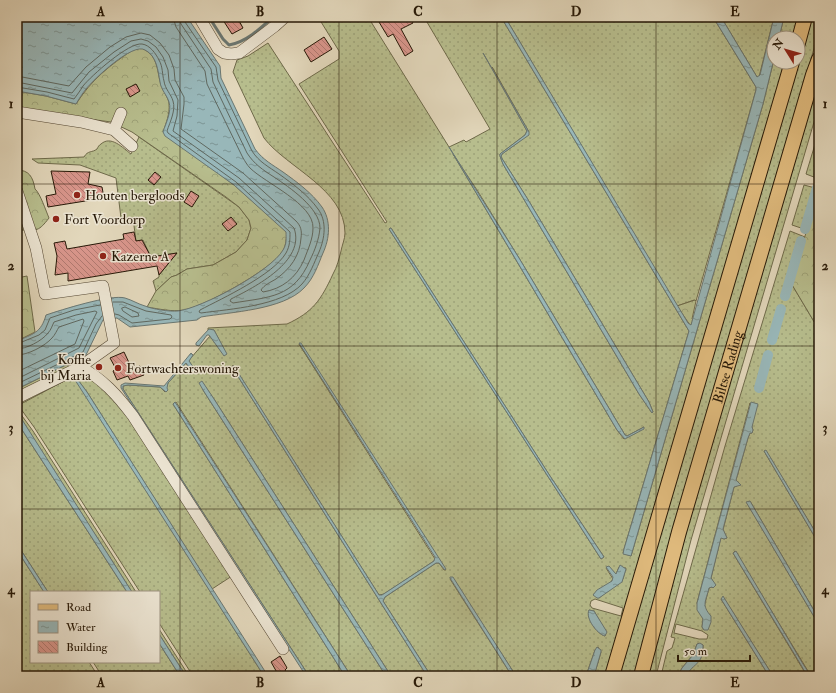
<svg xmlns="http://www.w3.org/2000/svg" width="836" height="693" font-family="'IM FELL Double Pica',serif">
	<style>
		.grass { fill: url(#grass-dots); stroke: #6e6a4a; fill-rule: evenodd }
		.forest { fill: url(#forest-crowns); stroke: #6e6a4a }
		.water { fill: url(#water-ripples); stroke: #6a7772 }
		.lines { fill: none; stroke-linecap: round; stroke-linejoin: round }
		.shore { stroke: #5f6860; stroke-width: 1 }
		.stream { stroke: #6a7772; stroke-width: 3 }
		.canal { stroke: #98b7b9; stroke-width: 10 }
		.building { fill: url(#building-back-hatch); stroke: #261807 }
		.minor-casing { stroke: #554834; stroke-width: 12 }
		.major-casing { stroke: #261807; stroke-width: 16 }
		.minor { stroke: #ece5d3; stroke-width: 11 }
		.major { stroke: #e1bc7e; stroke-width: 14 }
		.grid { fill: none; stroke: #261807; stroke-width: 1; stroke-opacity: 0.55 }
		.poi-dot { fill: #8f2418; stroke: #ece5d3; stroke-width: 1.5 }
		.labels { text-anchor: middle; stroke-width: 3; stroke-linejoin: round; paint-order: stroke }
		.poi-label { font-size: 14px; fill: #261807; stroke: #ece5d3; text-anchor: start }
		.street-label { font-size: 14px; fill: #261807; stroke: #ece5d3 }
		.neatline { fill: none; stroke: #261807; stroke-width: 1.5 }
		.grid-label { font-size: 13px; text-anchor: middle; font-weight: bold; fill: #261807 }
	</style>
	<defs>
		<pattern id="grass-dots" width="8" height="8" patternUnits="userSpaceOnUse"><rect width="8" height="8" fill="#b7bd8d"/><path d="M2 2h.1M6 6h.1" fill="none" stroke="#9da278" stroke-width="1.8" stroke-linecap="round"/></pattern>
		<pattern id="forest-crowns" width="20" height="18" patternUnits="userSpaceOnUse"><rect width="20" height="18" fill="#b7bd8d"/><path d="M2 6a3 3 0 1 1 6 0M12 15a3 3 0 1 1 6 0" fill="none" stroke="#9da278"/></pattern>
		<pattern id="water-ripples" width="26" height="14" patternUnits="userSpaceOnUse"><rect width="26" height="14" fill="#98b7b9"/><path d="M2 4q2-2 4 0t4 0M15 11q2-2 4 0t4 0" fill="none" stroke="#7c9494"/></pattern>
		<pattern id="building-back-hatch" width="6" height="6" patternUnits="userSpaceOnUse"><rect width="6" height="6" fill="#d9968c"/><path d="M-1 5l2 2M0 0l6 6M5-1l2 2" fill="none" stroke="#b07970"/></pattern>
	</defs>
	<rect width="100%" height="100%" fill="#e2d7bb"/>
	<filter id="stains"><feTurbulence type="fractalNoise" baseFrequency=".005" numOctaves="4"/><feColorMatrix values="0 0 0 0 .2 0 0 0 0 .09 0 0 0 0 .02 0 0 0 .5 -.17"/></filter>
	<radialGradient id="worn" r=".72"><stop offset=".6" stop-color="#630" stop-opacity="0"/><stop offset="1" stop-color="#630" stop-opacity=".3"/></radialGradient>
	<!-- grass -->
	<path class="grass" d="M318 17H368L449 147 464 140 466 142 490 129 424 17H501L689 331 624 549 623 553 631 556 763 104 774 59V62H786L606 676H594L601 652 598 647 595 650 586 676H516L452 577 450 579 512 676H431L383 601 385 597 436 563H439L444 570H446L299 344 435 559 434 561 384 594 379 595 233 365 232 367 427 676H391L214 399 202 382 203 390 386 676H351L176 402 173 404 345 676H309L123 389V386L128 385 160 387 165 392 168 383 186 363 189 369 196 372 189 361 190 359 210 336 224 355 226 354 214 330H208V328L287 324C313 312 321 300 333 274 337 267 339 259 341 251 342 245 345 239 345 233 345 189 287 168 264 138L233 72 237 60 248 56 268 43 385 223 387 222 299 84 339 59V51ZM492 67 529 132 520 141 502 154 501 157 527 198 649 402 653 412 652 413 639 394 503 164 500 156V154L525 135 527 131ZM453 154 477 190 519 258 625 435 627 436 644 427 624 439 617 430ZM390 228H391L550 476 604 557 601 559 389 229ZM608 566 616 574 619 567 626 568 623 579 599 598 613 579 606 568ZM595 599 623 608 621 616 592 608 590 605 591 601ZM589 610 594 611 606 632 605 636C597 634 586 618 589 610Z
		M505 17H713L756 87V90L696 301 694 300 677 306Z
		M721 17H774L759 77H757Z
		M784 17H799L793 38H779Z
		M811 17H819V31L634 676H619Z
		M819 73V105L691 540 656 676H647L685 534Z
		M819 131V179L806 174Z
		M139 137 239 207 249 220 251 228 247 240 236 252 213 265 187 269 177 275 171 277 156 291 153 281 159 277V275L177 253 151 257 143 240 136 241 133 218H121L116 178 80 165 38 163 32 159 84 157C88 150 92 153 97 149 98 147 99 145 101 144 111 135 123 148 131 154Z
		M804 185 819 189 807 230 792 225Z
		M790 231 805 237 791 283 819 330V538L766 451H764L819 544V619L750 501 747 503 819 625V676H811L735 551 733 553 807 676H773L723 597 721 599 769 676H687L688 672 703 649V645L697 644 693 655 682 668 678 676H661L667 651 672 648 675 638 671 637 725 446ZM750 403 752 427 753 430 752 433H750L748 438 736 480 737 486 734 487 723 530 727 538 724 539 721 537 711 578 715 585 713 588 712 587 709 588 704 607V630L702 627 703 619 697 603ZM676 624 702 631 708 635 707 639H699L674 633Z
		M83 371 115 398 232 576 212 589 87 392 78 380H76L264 676H193L159 623V592H140L34 427 18 405Z
		M17 409 33 431 136 592H132L17 413Z
		M17 422 127 592H48L17 544Z
		M17 550 44 592H31V662H89L98 676H21L17 670Z
		M159 629 189 676H186L159 634Z
		M159 643 180 676H102L93 662H159Z"/>
	<!-- forest -->
	<path class="forest" d="M141 48C160 55 156 73 162 87 164 93 169 99 169 104 170 114 166 123 163 132L234 185 287 232C286 241 286 248 280 255 266 272 205 306 184 310 172 312 159 309 147 307L156 291 171 277 177 275 187 269 213 265 236 252 247 240 251 228 249 220 239 207 226 197 132 132 111 122 17 109V91L46 96 76 104C92 79 109 66 134 49Z
		M17 170C29 170 33 177 35 189 40 193 46 211 49 218 39 231 37 231 21 230L19 215 17 216Z
		M819 189V330L791 283Z
		M27 276 35 332 17 341V326L21 324 17 305V278Z
		M695 300 696 301 692 319 693 320 691 325H690L677 306Z
		M66 365 83 371 17 406V389Z"/>
	<!-- water -->
	<path class="water" d="M17 17H187L220 66 221 78 255 149C263 160 273 165 283 172 297 182 312 193 322 207 331 220 330 238 323 253 318 265 314 278 304 288 283 310 231 312 201 317L197 320 130 327 117 318 103 320 86 355 17 389V341C33 334 41 333 46 315 61 310 111 294 125 298 132 300 138 304 145 306 152 309 170 312 178 311 202 308 271 271 283 250 287 244 286 238 286 232L234 185 165 136 163 132C166 123 172 111 169 102 167 95 161 90 160 82 158 71 157 56 145 50 133 42 94 79 86 89 82 94 79 99 76 104L46 96 17 91Z
		M501 17H505L676 303 688 323 691 325 756 90V87L713 17H721L757 77 760 75 774 17H784L779 38H774V59L763 104 631 556 623 554 624 549 689 331Z
		M483 53 529 132V135L502 154 501 157 527 198 649 402 653 412 652 413 639 394 503 164 500 156V154L525 135 527 131Z
		M449 147 519 258 625 435 627 436 644 427V429L625 439 617 430Z
		M391 228 550 476 604 557 601 559 389 229Z
		M209 329 214 330 227 354 224 356 209 335H207L199 346 196 345V343Z
		M299 343H301L446 569 445 570 439 563H436L385 597 383 601 431 676H427L232 367 233 366H234L379 595H382L434 561 435 557Z
		M191 353 193 355 189 361 196 371 193 373 186 363 168 383 167 388 168 390 166 392 160 387 128 385 123 386V389L309 676H306L121 388V385L125 383 164 386Z
		M75 380H78L87 392 268 676H264Z
		M202 381 214 399 391 676H386L203 390 199 383Z
		M175 402 351 676H345L173 404Z
		M751 402 758 404 752 427 753 430 752 433H750L748 438 736 480 741 485 734 487 723 529 727 538 724 539 721 538 711 578 716 585 713 588 712 587 709 588C706 601 701 605 711 616V622L708 630H704L702 627 703 619 697 610V603Z
		M17 413 21 418 132 592H127L17 422Z
		M766 450 819 538V544L764 451Z
		M750 501 819 619V625L746 502Z
		M17 544 48 592H44L17 550Z
		M736 551 803 664 811 676H807L801 665 733 553Z
		M620 565 626 569 622 582 599 598H597L593 595 597 590 612 581 613 577 606 567 609 566 616 574Z
		M450 577H453L516 676H512L450 578Z
		M723 596 773 676H769L721 599Z
		M589 610 594 611 607 632 605 636C597 634 585 618 589 610Z
		M159 634 186 676H180L159 643Z
		M700 643 703 645C703 649 703 653 701 658 698 665 689 668 687 676H678L682 668 693 655 697 644Z
		M597 647 601 650V652L594 676H586L595 650Z"/>
	<g class="lines">
		<!-- shore -->
		<path class="shore" d="M17 76 69 86 86 67 110 47 126 37 141 33 150 35 160 43 169 55 174 69 175 80 184 97V104L181 129 243 173 296 221C301 226 302 231 301 238 300 256 290 269 276 279 271 282 264 285 261 290L263 292C282 289 296 278 304 260 308 249 313 239 313 228 314 204 265 183 250 168 247 165 245 161 243 158L207 84 205 71 176 27 173 17
			M17 82 72 93 89 72 114 52 131 41 141 39 148 41 156 47 163 57 168 70 169 81 178 100 177 116 173 131 239 178 294 228C306 261 255 287 231 299L230 301 233 303C269 297 294 298 310 260 315 250 319 239 320 228 320 208 289 187 274 177 263 170 254 164 247 153L213 82 211 69 181 24 179 17
			M17 87 47 92 74 99C77 95 80 91 83 86 91 76 129 42 142 44 150 45 156 54 159 60 163 67 162 74 164 81 165 89 171 94 173 101 176 110 170 122 167 131L168 133 236 182 290 232C290 239 290 246 286 253 273 275 223 298 200 310L199 312 201 313C230 309 282 306 302 284 310 275 314 263 319 252 325 238 327 221 318 209 308 195 293 184 279 174 269 167 259 162 252 151L218 80 216 67 185 22 184 17
			M113 302H123L146 311 171 315 172 317 170 319 132 323 119 315 115 314
			M122 308 125 307 138 313 139 316 132 317 123 311Z
			M17 344 39 335 45 330 50 318 74 310 100 305
			M17 349C26 349 42 341 48 333 51 330 52 326 54 322L76 315 95 311 97 312 79 348 17 379
			M17 355C28 355 45 346 52 338 55 335 57 330 59 327L83 319 84 321 75 344 17 372
			M17 384 83 352 96 324 102 316"/>
		<!-- stream -->
		<path class="stream" d="M209 17 223 39 229 45C246 42 260 29 273 17"/>
		<!-- canal -->
		<path class="canal" d="M805 229 817 188
			M785 296 801 241
			M772 340 781 309
			M759 388 768 355"/>
	</g>
	<!-- building -->
	<path class="building" d="M221 17H237L243 28 232 34Z
		M376 17H410L413 23 401 29 413 51 405 56 393 34 388 37Z
		M324 37 332 49 311 62 304 50Z
		M136 84 140 91 130 97 126 89Z
		M51 171 90 172 88 184 102 187 104 198 48 207 46 196 56 194Z
		M155 172 161 177 154 185 148 180Z
		M191 191 199 196 192 207 184 202Z
		M231 217 237 224 228 231 222 224Z
		M134 232 136 241 142 240 151 257 177 253 159 275 157 266 68 281V273L55 275 57 256 54 243 65 241 67 249 124 239 123 234Z
		M124 352 132 369 140 366 144 375 130 380 128 376 117 380 113 371 116 369 110 358Z
		M280 656 286 666 287 668 285 670 289 676H279L271 662Z"/>
	<g class="lines">
		<!-- minor casing -->
		<g class="minor-casing">
			<path id="minor" d="M199 17 218 49 224 53 231 54 239 53 275 26 285 17
				M17 112 81 122 114 130 132 146
				M114 130 121 113
				M17 191 36 248 45 294 103 286 114 343 80 367 17 398
				M80 367C102 378 118 396 133 416L283 649"/>
		</g>
		<!-- major casing -->
		<g class="major-casing">
			<g id="major">
				<path d="M798 43 805 17"/>
				<path d="M612 676 792 62"/>
				<path id="s1" d="M641 676 679 532 813 75 819 59"/>
			</g>
		</g>
		<!-- minor -->
		<use href="#minor" class="minor"/>
		<!-- major -->
		<use href="#major" class="major"/>
	</g>
	<!-- grid -->
	<path class="grid" d="M180 17V676M339 17V676M497 17V676M656 17V676M17 184H819M17 346H819M17 509H819"/>
	<!-- markers -->
	<g class="poi-dot">
		<circle cx="77" cy="195" r="4"/>
		<circle cx="56" cy="219" r="4"/>
		<circle cx="103" cy="256" r="4"/>
		<circle cx="99" cy="367" r="4"/>
		<circle cx="118" cy="368" r="4"/>
	</g>
	<g class="labels">
		<!-- poi labels -->
		<g class="poi-label">
			<text x="85" y="200">Houten bergloods</text>
			<text x="64" y="224">Fort Voordorp</text>
			<text x="111" y="261">Kazerne A</text>
			<text x="91" y="364" text-anchor="end">Koffie<tspan x="91" dy="16">bij Maria</tspan></text>
			<text x="126" y="373">Fortwachterswoning</text>
		</g>
		<!-- street labels -->
		<g class="street-label">
			<text dy="5" stroke="none"><textPath href="#s1" startOffset="321">Biltse Rading</textPath></text>
		</g>
	</g>
	<!-- margin -->
	<rect width="836" height="693" fill="none" stroke="#e2d7bb" stroke-width="44"/>
	<!-- legend -->
	<rect x="30" y="591" width="130" height="72" fill="#ece5d3" stroke="#9d9381"/>
	<rect x="38" y="604" width="20" height="6" fill="#e1bc7e" stroke="#9d9381"/>
	<text x="66" y="611" font-size="12" fill="#261807">Road</text>
	<rect x="38" y="621" width="20" height="12" fill="url(#water-ripples)" stroke="#9d9381"/>
	<text x="66" y="631" font-size="12" fill="#261807">Water</text>
	<rect x="38" y="641" width="20" height="12" fill="url(#building-back-hatch)" stroke="#9d9381"/>
	<text x="66" y="651" font-size="12" fill="#261807">Building</text>
	<!-- north arrow -->
	<g transform="translate(786 50) rotate(307)"><circle r="19" fill="#ece5d3" stroke="#9d9381"/>
	<path d="M0-3L7 15L0 10L-7 15Z" fill="#8f2418"/>
	<text y="-6" font-size="11" font-weight="bold" text-anchor="middle" fill="#261807">N</text>
	</g>
	<!-- scale -->
	<path d="M678 655v6h72v-6" fill="none" stroke="#261807" stroke-width="2"/>
	<text x="684" y="655" font-size="12" fill="#261807" stroke="#ece5d3" stroke-width="3" paint-order="stroke">50 m</text>
	<rect x="22" y="22" width="792" height="649" class="neatline"/>
	<g class="grid-label">
		<text x="101" y="16">A</text>
		<text x="260" y="16">B</text>
		<text x="418" y="16">C</text>
		<text x="576" y="16">D</text>
		<text x="735" y="16">E</text>
		<text x="11" y="108">1</text>
		<text x="825" y="108">1</text>
		<text x="11" y="270">2</text>
		<text x="825" y="270">2</text>
		<text x="11" y="432">3</text>
		<text x="825" y="432">3</text>
		<text x="11" y="594">4</text>
		<text x="825" y="594">4</text>
		<text x="101" y="687">A</text>
		<text x="260" y="687">B</text>
		<text x="418" y="687">C</text>
		<text x="576" y="687">D</text>
		<text x="735" y="687">E</text>
	</g>
	<rect width="100%" height="100%" filter="url(#stains)"/>
	<rect width="100%" height="100%" fill="url(#worn)"/>
</svg>
